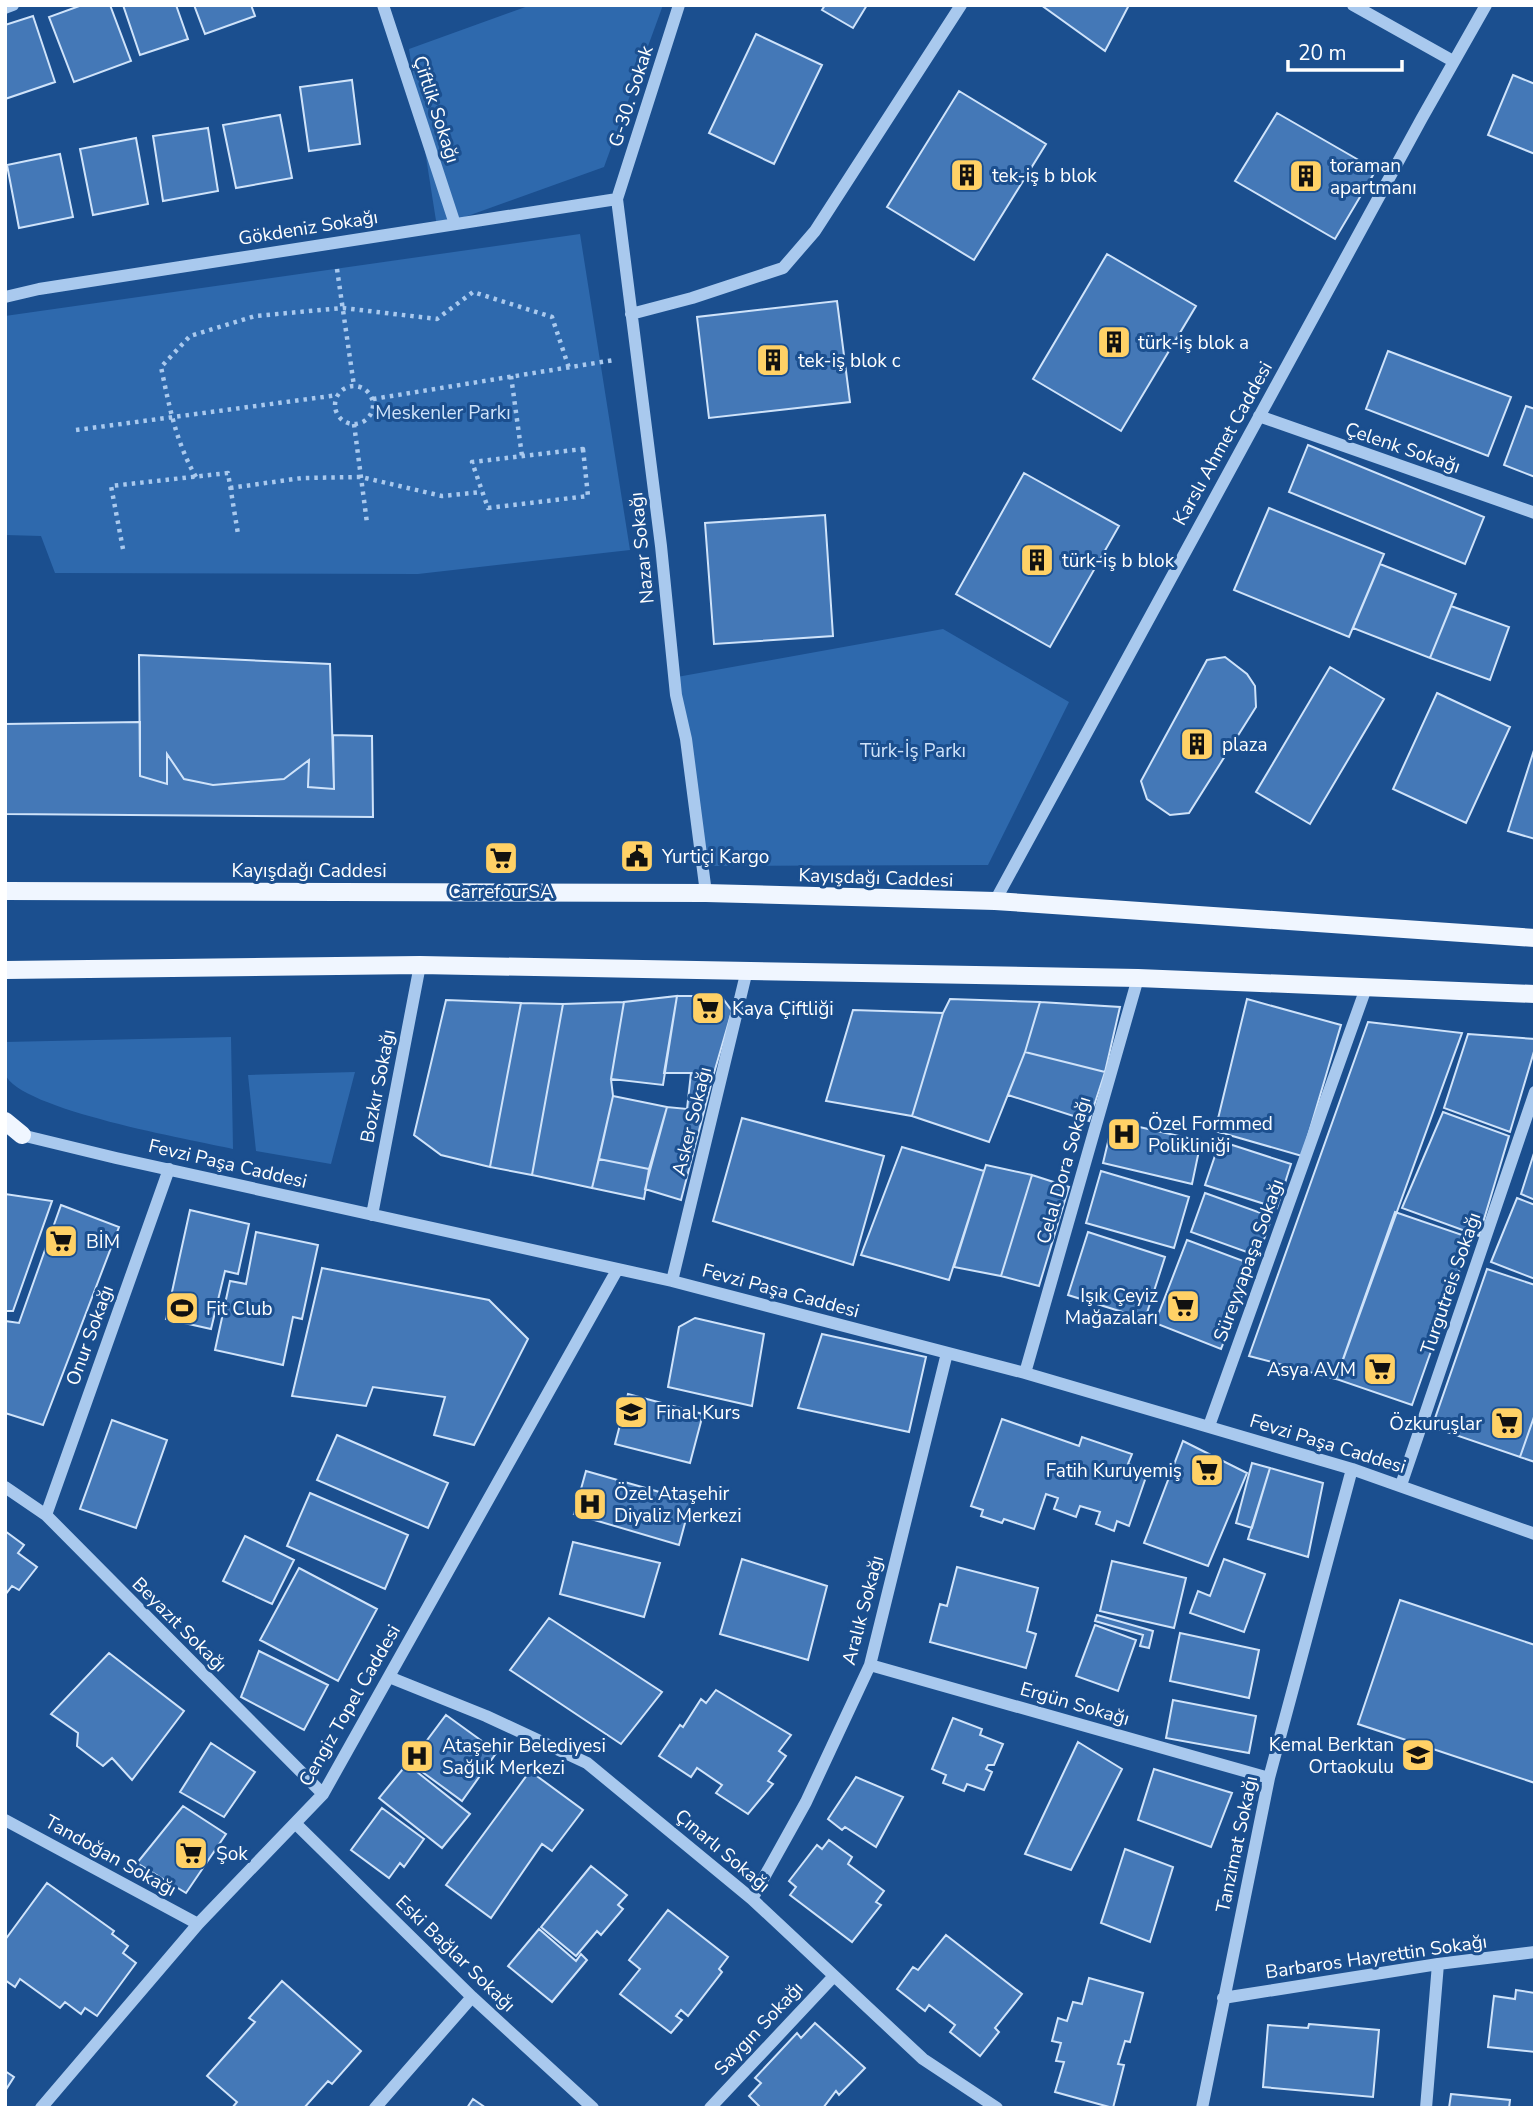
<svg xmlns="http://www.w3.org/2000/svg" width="1540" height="2113" font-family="'Nunito Sans',sans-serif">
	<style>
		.green { fill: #2e69ad }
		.building { fill: #4478b7; stroke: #cfe3fa; stroke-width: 2 }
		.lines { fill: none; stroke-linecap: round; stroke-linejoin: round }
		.path { stroke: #a9c9ee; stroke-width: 4.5; stroke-dasharray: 3.5 5; stroke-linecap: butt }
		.minor { stroke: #a9c9ee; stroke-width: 12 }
		.major { stroke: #f0f6ff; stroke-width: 18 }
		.labels { text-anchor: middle; stroke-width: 6; stroke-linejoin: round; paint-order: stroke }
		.street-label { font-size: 19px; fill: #fff; stroke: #1b4f8f }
		.poi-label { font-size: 19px; fill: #fff; stroke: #1b4f8f; text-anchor: start }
		.park-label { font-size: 19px; fill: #cfe3fa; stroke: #1b4f8f }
	</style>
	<rect width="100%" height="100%" fill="#1b4f8f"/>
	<!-- green -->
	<path class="green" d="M531 5H663L604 167 437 227 409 49Z
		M580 234 630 550 418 574 55 573 41 536 5 535V316Z
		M943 629 1069 702 988 865 708 866 677 677Z
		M231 1037 233 1149C194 1140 19 1110 5 1074 2 1066 5 1051 5 1042Z
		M355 1072 331 1164 256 1151 248 1075Z"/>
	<!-- building -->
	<path class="building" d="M82 5H110L131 61 74 82 49 17Z
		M123 5H176L188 39 140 55Z
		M194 5H251L255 16 205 34Z
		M825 5H867L853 28 822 10Z
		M1041 5H1129L1105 51Z
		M33 16 55 82 5 99V25Z
		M756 34 822 65 774 164 709 133Z
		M1513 75 1535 84V154L1488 135Z
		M352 80 360 144 309 151 300 87Z
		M959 91 1046 144 974 260 887 207Z
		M1277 113 1376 170 1335 239 1235 181Z
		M280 115 292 178 236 188 223 125Z
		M208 128 218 191 163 201 153 136Z
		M136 138 148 204 93 215 80 149Z
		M60 154 73 217 19 228 7 165Z
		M1107 254 1196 306 1121 431 1033 379Z
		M837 301 850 402 709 418 697 317Z
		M1388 351 1511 397 1488 456 1366 409Z
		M1526 406 1535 409V477L1504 465Z
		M1308 445 1484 517 1465 564 1289 492Z
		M1024 473 1119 526 1050 647 956 594Z
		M1269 508 1384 554 1349 637 1234 590Z
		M825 515 833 636 714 644 705 523Z
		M1380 564 1456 594 1430 658 1353 628Z
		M1451 606 1509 627 1490 680 1430 658Z
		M139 655 330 664 334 789 308 787 309 760 284 779 213 785 184 779 167 754V784L140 776Z
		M1225 657 1247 674 1255 686 1256 707 1189 813 1170 815 1147 799 1141 781 1207 660Z
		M1330 667 1384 699 1310 824 1256 792Z
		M1437 693 1510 727 1466 823 1393 789Z
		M140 722V776L167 784V754L184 779 213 785 284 779 309 760 308 787 334 789 333 735 372 736 373 817 5 814V724Z
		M1535 747V839L1508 831Z
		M677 996 663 1085 611 1079 624 1002Z
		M677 996H721L732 1011 714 1073H664Z
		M950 999 1040 1002 1025 1052 989 1142 912 1116 943 1013Z
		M1247 999 1341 1025 1302 1156 1215 1131Z
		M446 1000 521 1003 490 1167 441 1155 414 1135Z
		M624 1002 611 1079 613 1096 592 1188 532 1175 563 1004Z
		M1040 1002 1120 1007 1105 1072 1025 1052Z
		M521 1003 563 1004 532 1175 490 1167Z
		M853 1010 943 1013 912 1116 826 1101Z
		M1368 1022 1462 1033 1336 1379 1249 1356Z
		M1468 1034 1535 1039V1048L1510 1132 1444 1108Z
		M1025 1052 1105 1072 1089 1121 1008 1095Z
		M691 1073H714L681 1200 645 1189 667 1107 687 1109Z
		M613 1096 667 1107 649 1169 599 1159Z
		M1443 1112 1509 1136 1479 1236 1402 1208Z
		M742 1118 884 1156 853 1265 713 1221Z
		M1113 1121 1201 1141 1192 1184 1103 1163Z
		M1220 1141 1291 1164 1277 1208 1205 1185Z
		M902 1147 984 1171 949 1280 861 1255Z
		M1535 1150V1200L1521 1194Z
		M599 1159 649 1169 644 1199 592 1188Z
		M986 1165 1032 1175 1001 1276 954 1267Z
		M1101 1171 1189 1197 1174 1248 1086 1223Z
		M1032 1175 1069 1187 1039 1286 1001 1276Z
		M1205 1193 1272 1217 1258 1256 1191 1232Z
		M5 1194 52 1201 13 1311H5Z
		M1517 1198 1535 1205V1279L1491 1262Z
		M61 1205 119 1227 43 1425 5 1413V1321L19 1323Z
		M190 1210 249 1224 238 1274 225 1271 211 1329 166 1319Z
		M1395 1212 1471 1238 1412 1405 1336 1379Z
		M256 1232 318 1245 302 1319 293 1317 283 1365 215 1350 230 1281 246 1284Z
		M1088 1232 1165 1257 1145 1319 1068 1295Z
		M1187 1240 1254 1265 1221 1349 1155 1323Z
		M322 1268 489 1300 528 1339 474 1445 434 1435 445 1397 373 1387 366 1406 292 1396Z
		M1487 1269 1535 1285V1414L1520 1457 1432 1427Z
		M695 1318 764 1334 752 1406 668 1387 679 1327Z
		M822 1334 926 1357 909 1432 798 1408Z
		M628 1394 703 1414 690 1463 615 1444Z
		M1535 1414V1462L1520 1457Z
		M1002 1419 1079 1446 1082 1437 1132 1454 1128 1464 1148 1471 1129 1526 1117 1521 1114 1531 1096 1524 1100 1512 1080 1506 1076 1517 1054 1509 1058 1498 1046 1494 1034 1529 1004 1519 1002 1523 981 1516 983 1510 971 1506Z
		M112 1420 167 1440 136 1528 80 1509Z
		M337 1435 448 1483 428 1528 317 1480Z
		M1183 1441 1247 1473 1208 1566 1144 1543Z
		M1252 1463 1270 1468 1252 1528 1236 1523Z
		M1270 1468 1323 1483 1308 1557 1248 1539Z
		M586 1471 691 1501 679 1545 574 1514Z
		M310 1493 408 1535 385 1589 287 1546Z
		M5 1531 24 1545 18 1553 37 1567 19 1590 12 1586 5 1595Z
		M245 1536 294 1560 272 1604 223 1581Z
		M573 1542 660 1563 644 1617 560 1594Z
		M742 1559 827 1586 808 1660 720 1634Z
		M1224 1559 1265 1574 1244 1632 1190 1613 1198 1591 1210 1596Z
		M1112 1561 1186 1578 1174 1628 1100 1611Z
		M957 1567 1038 1588 1027 1631 1036 1634 1026 1668 930 1642 940 1604 947 1606Z
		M299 1568 377 1609 338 1681 260 1640Z
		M1400 1600 1535 1645V1783L1358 1724Z
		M1097 1615 1153 1631 1149 1648 1140 1646 1143 1635 1095 1621Z
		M549 1618 662 1692 621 1744 510 1670Z
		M1095 1625 1136 1640 1118 1691 1076 1676Z
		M1180 1633 1259 1650 1249 1698 1170 1681Z
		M259 1651 328 1685 304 1730 241 1697Z
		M109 1653 184 1711 132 1780 112 1758 103 1766 77 1746 78 1733 51 1714Z
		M716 1690 791 1735 779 1751 786 1756 768 1781 773 1784 748 1814 716 1793 722 1785 697 1768 691 1777 659 1756 680 1725 683 1727 701 1699 706 1703Z
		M1173 1700 1256 1716 1249 1753 1166 1738Z
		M446 1715 497 1752 462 1801 410 1763Z
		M953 1718 982 1729 980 1735 1003 1744 994 1765H988L986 1769 992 1772 984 1790 967 1784 964 1791 943 1783 946 1775 932 1769Z
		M1078 1742 1122 1769 1071 1870 1025 1854Z
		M211 1743 255 1772 224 1817 180 1792Z
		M407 1764 470 1814 442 1848 379 1798Z
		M1154 1769 1232 1793 1211 1847 1138 1820Z
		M530 1771 583 1810 552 1851 542 1844 491 1918 446 1885Z
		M856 1777 903 1797 876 1847 845 1827 842 1830 828 1819Z
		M183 1806 226 1834 186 1893 137 1863Z
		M382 1808 424 1839 404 1867 400 1863 389 1878 351 1850Z
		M829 1840 852 1857 848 1864 884 1891 876 1902 881 1905 852 1942 790 1895 796 1887 789 1881 817 1845 822 1849Z
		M1125 1849 1173 1867 1150 1942 1101 1923Z
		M591 1866 627 1895 618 1905 623 1909 601 1935 597 1931 576 1956 541 1927Z
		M47 1883 114 1931 112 1934 128 1946 123 1953 136 1963 97 2016 85 2008 81 2014 65 2002 60 2008 20 1979 15 1987 5 1980V1940Z
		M668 1910 728 1957 719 1969 722 1972 688 2016 681 2010 676 2016 682 2020 671 2033 620 1994 640 1969 629 1960Z
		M539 1929 576 1961 581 1954 587 1960 552 2002 508 1966Z
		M946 1935 1022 1994 995 2028 999 2032 980 2056 950 2032 955 2025 929 2005 925 2011 897 1989 913 1967 918 1970Z
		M1089 1978 1143 1993 1130 2042 1125 2041 1118 2064 1124 2065 1113 2108 1055 2092 1064 2062 1056 2061 1061 2043 1052 2041 1058 2018 1067 2021 1073 2002 1082 2004Z
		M282 1981 361 2051 332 2084 328 2081 304 2108H232L237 2102 207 2076 255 2022 249 2018Z
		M1516 1990 1535 1993V2052L1488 2047 1494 1996 1515 1999Z
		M815 2023 865 2068 839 2095 836 2091 823 2108H761L749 2096 761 2083 755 2078 797 2033 801 2038Z
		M1309 2024 1379 2030 1373 2097 1263 2087 1268 2025 1308 2028Z
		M5 2071 14 2077 5 2091Z
		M1451 2094 1510 2100 1509 2108H1449Z
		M473 2099 486 2108H467Z"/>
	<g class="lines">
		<!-- path -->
		<path class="path" d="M337 269 354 386
			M511 376 522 456
			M335 405a19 19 0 1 1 38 0a19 19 0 1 1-38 0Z
			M373 399 614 360
			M354 424 367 523
			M76 430 338 395
			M583 449 588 496 488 508 472 462Z
			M196 477C176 443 169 405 161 367L190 336 255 316 343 308 437 319 473 292 552 317 569 368
			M230 488 302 478 361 477 442 496 482 492
			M123 549 111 486 228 473 238 534"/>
		<!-- minor -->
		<path class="minor" d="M383 5 455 224
			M679 5 617 199 661 546 676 695 686 739 706 893
			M1353 5 1453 61
			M5 8 13 5
			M5 297 39 289 617 199
			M631 314 692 298 783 268 815 231 961 5
			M1259 416 1535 513
			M995 901 1422 118 1486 5
			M17 1134 116 1158 672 1281 1025 1373 1352 1469 1535 1534
			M372 1215 420 965
			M672 1281 747 970
			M1025 1373 1138 978
			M1209 1426 1366 988
			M1401 1485 1535 1092
			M5 1487 46 1515 323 1794
			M46 1515 169 1169
			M870 1665 1269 1778
			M389 1677 486 1716 587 1763 752 1899 923 2059 997 2108
			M5 1820 198 1924
			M295 1823 472 1997 593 2108
			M752 1899 806 1802 870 1665 947 1353
			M1223 1998 1438 1964 1535 1952
			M41 2108 198 1924 323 1794 617 1270
			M375 2108 472 1997
			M710 2108 834 1976
			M1202 2108 1269 1778 1352 1469
			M1426 2108 1438 1964"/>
		<!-- major -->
		<path class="major" d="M5 891 706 893 995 901 1535 938
			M5 970 420 965 1138 978 1535 994
			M5 1121 22 1135"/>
	</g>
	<!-- icons -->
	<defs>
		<g id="building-square" transform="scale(1.75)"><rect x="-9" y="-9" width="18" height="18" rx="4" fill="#ffd166" stroke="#1b4f8f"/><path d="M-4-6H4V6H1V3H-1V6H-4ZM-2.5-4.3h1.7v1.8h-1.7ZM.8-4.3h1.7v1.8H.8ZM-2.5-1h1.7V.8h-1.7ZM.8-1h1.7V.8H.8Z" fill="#111"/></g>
		<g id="civic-square" transform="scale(1.75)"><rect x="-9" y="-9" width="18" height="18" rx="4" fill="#ffd166" stroke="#1b4f8f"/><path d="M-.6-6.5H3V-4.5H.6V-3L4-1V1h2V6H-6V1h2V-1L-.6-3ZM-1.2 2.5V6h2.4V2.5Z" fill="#111"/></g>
		<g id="supermarket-square" transform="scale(1.75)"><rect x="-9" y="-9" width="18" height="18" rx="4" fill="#ffd166" stroke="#1b4f8f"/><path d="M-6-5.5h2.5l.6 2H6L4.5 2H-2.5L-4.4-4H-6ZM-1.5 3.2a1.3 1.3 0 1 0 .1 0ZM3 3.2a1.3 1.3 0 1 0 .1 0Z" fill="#111"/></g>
		<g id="hospital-square" transform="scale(1.75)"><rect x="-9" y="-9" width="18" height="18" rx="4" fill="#ffd166" stroke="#1b4f8f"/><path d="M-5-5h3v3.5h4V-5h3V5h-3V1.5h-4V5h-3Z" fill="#111"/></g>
		<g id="stadium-square" transform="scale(1.75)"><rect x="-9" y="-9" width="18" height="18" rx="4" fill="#ffd166" stroke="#1b4f8f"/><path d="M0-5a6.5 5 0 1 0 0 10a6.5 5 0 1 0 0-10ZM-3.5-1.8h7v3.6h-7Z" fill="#111"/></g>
		<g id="school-square" transform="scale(1.75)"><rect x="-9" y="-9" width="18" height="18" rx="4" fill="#ffd166" stroke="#1b4f8f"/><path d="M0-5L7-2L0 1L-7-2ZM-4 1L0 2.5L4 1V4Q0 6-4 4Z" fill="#111"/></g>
	</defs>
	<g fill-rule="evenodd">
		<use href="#building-square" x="967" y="175"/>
		<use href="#building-square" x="1306" y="176"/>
		<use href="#building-square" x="1114" y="342"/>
		<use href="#building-square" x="773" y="360"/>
		<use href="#building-square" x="1037" y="560"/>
		<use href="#building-square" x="1197" y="744"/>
		<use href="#civic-square" x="637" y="856"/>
		<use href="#supermarket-square" x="501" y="858"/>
		<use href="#supermarket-square" x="708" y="1008"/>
		<use href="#hospital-square" x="1124" y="1134"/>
		<use href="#supermarket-square" x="61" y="1241"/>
		<use href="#supermarket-square" x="1183" y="1306"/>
		<use href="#stadium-square" x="182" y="1308"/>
		<use href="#supermarket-square" x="1380" y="1369"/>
		<use href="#school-square" x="631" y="1412"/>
		<use href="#supermarket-square" x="1507" y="1423"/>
		<use href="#supermarket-square" x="1207" y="1470"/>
		<use href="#hospital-square" x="590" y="1504"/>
		<use href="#school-square" x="1418" y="1755"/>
		<use href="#hospital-square" x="417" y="1756"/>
		<use href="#supermarket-square" x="191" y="1853"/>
	</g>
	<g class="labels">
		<!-- street labels -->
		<g class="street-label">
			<text transform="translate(630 96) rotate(-72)" y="7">G-30. Sokak</text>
			<text transform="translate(437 109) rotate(72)" y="7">Çiftlik Sokağı</text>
			<text transform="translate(308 227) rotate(-9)" y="7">Gökdeniz Sokağı</text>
			<text transform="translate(1222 443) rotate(-61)" y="7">Karslı Ahmet Caddesi</text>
			<text transform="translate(1403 447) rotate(19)" y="7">Çelenk Sokağı</text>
			<text transform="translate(641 548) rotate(-96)" y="7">Nazar Sokağı</text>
			<text x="309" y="877">Kayışdağı Caddesi</text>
			<text transform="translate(876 877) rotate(2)" y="7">Kayışdağı Caddesi</text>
			<text transform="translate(377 1086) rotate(-79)" y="7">Bozkır Sokağı</text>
			<text transform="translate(691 1121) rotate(-76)" y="7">Asker Sokağı</text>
			<text transform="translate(228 1163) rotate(13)" y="7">Fevzi Paşa Caddesi</text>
			<text transform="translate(1063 1170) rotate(-74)" y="7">Celal Dora Sokağı</text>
			<text transform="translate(1248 1260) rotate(-70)" y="7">Süreyyapaşa Sokağı</text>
			<text transform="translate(1450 1283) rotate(-71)" y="7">Turgutreis Sokağı</text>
			<text transform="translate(781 1290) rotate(15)" y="7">Fevzi Paşa Caddesi</text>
			<text transform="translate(89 1335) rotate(-70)" y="7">Onur Sokağı</text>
			<text transform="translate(1328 1443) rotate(17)" y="7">Fevzi Paşa Caddesi</text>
			<text transform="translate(862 1610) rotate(-75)" y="7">Aralık Sokağı</text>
			<text transform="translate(180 1624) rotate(45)" y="7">Beyazıt Sokağı</text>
			<text transform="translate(1075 1703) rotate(16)" y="7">Ergün Sokağı</text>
			<text transform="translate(349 1705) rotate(-60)" y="7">Cengiz Topel Caddesi</text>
			<text transform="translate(1236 1844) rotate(-78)" y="7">Tanzimat Sokağı</text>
			<text transform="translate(723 1850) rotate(40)" y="7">Çınarlı Sokağı</text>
			<text transform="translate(111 1855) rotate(29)" y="7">Tandoğan Sokağı</text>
			<text transform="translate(456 1953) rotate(44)" y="7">Eski Bağlar Sokağı</text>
			<text transform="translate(1376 1956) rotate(-8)" y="7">Barbaros Hayrettin Sokağı</text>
			<text transform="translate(758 2028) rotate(-47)" y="7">Saygın Sokağı</text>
		</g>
		<!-- poi labels -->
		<g class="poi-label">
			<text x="1330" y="172">toraman<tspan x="1330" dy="22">apartmanı</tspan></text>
			<text x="992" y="182">tek-iş b blok</text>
			<text x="1138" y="349">türk-iş blok a</text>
			<text x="798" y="367">tek-iş blok c</text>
			<text x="1062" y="567">türk-iş b blok</text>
			<text x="1222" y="751">plaza</text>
			<text x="662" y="863">Yurtiçi Kargo</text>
			<text x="501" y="898" text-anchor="middle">CarrefourSA</text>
			<text x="732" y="1015">Kaya Çiftliği</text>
			<text x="1148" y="1130">Özel Formmed<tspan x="1148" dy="22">Polikliniği</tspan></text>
			<text x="86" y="1248">BİM</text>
			<text x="1158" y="1302" text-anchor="end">Işık Çeyiz<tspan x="1158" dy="22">Mağazaları</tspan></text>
			<text x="206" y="1315">Fit Club</text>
			<text x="1356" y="1376" text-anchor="end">Asya AVM</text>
			<text x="656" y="1419">Final Kurs</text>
			<text x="1482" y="1430" text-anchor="end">Özkuruşlar</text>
			<text x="1182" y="1477" text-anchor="end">Fatih Kuruyemiş</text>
			<text x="614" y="1500">Özel Ataşehir<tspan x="614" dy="22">Diyaliz Merkezi</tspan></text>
			<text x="1394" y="1751" text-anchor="end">Kemal Berktan<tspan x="1394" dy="22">Ortaokulu</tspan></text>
			<text x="442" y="1752">Ataşehir Belediyesi<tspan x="442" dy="22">Sağlık Merkezi</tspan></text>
			<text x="216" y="1860">Şok</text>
		</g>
		<!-- park labels -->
		<g class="park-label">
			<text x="443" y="419">Meskenler Parkı</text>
			<text x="913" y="757">Türk-İş Parkı</text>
		</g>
	</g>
	<!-- border -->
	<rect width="1540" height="2113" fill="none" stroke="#ffffff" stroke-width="14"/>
	<!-- scale -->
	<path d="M1288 60v10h114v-10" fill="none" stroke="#ffffff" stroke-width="3.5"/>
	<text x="1298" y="60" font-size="21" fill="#ffffff" stroke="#1b4f8f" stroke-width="5" paint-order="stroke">20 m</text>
</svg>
